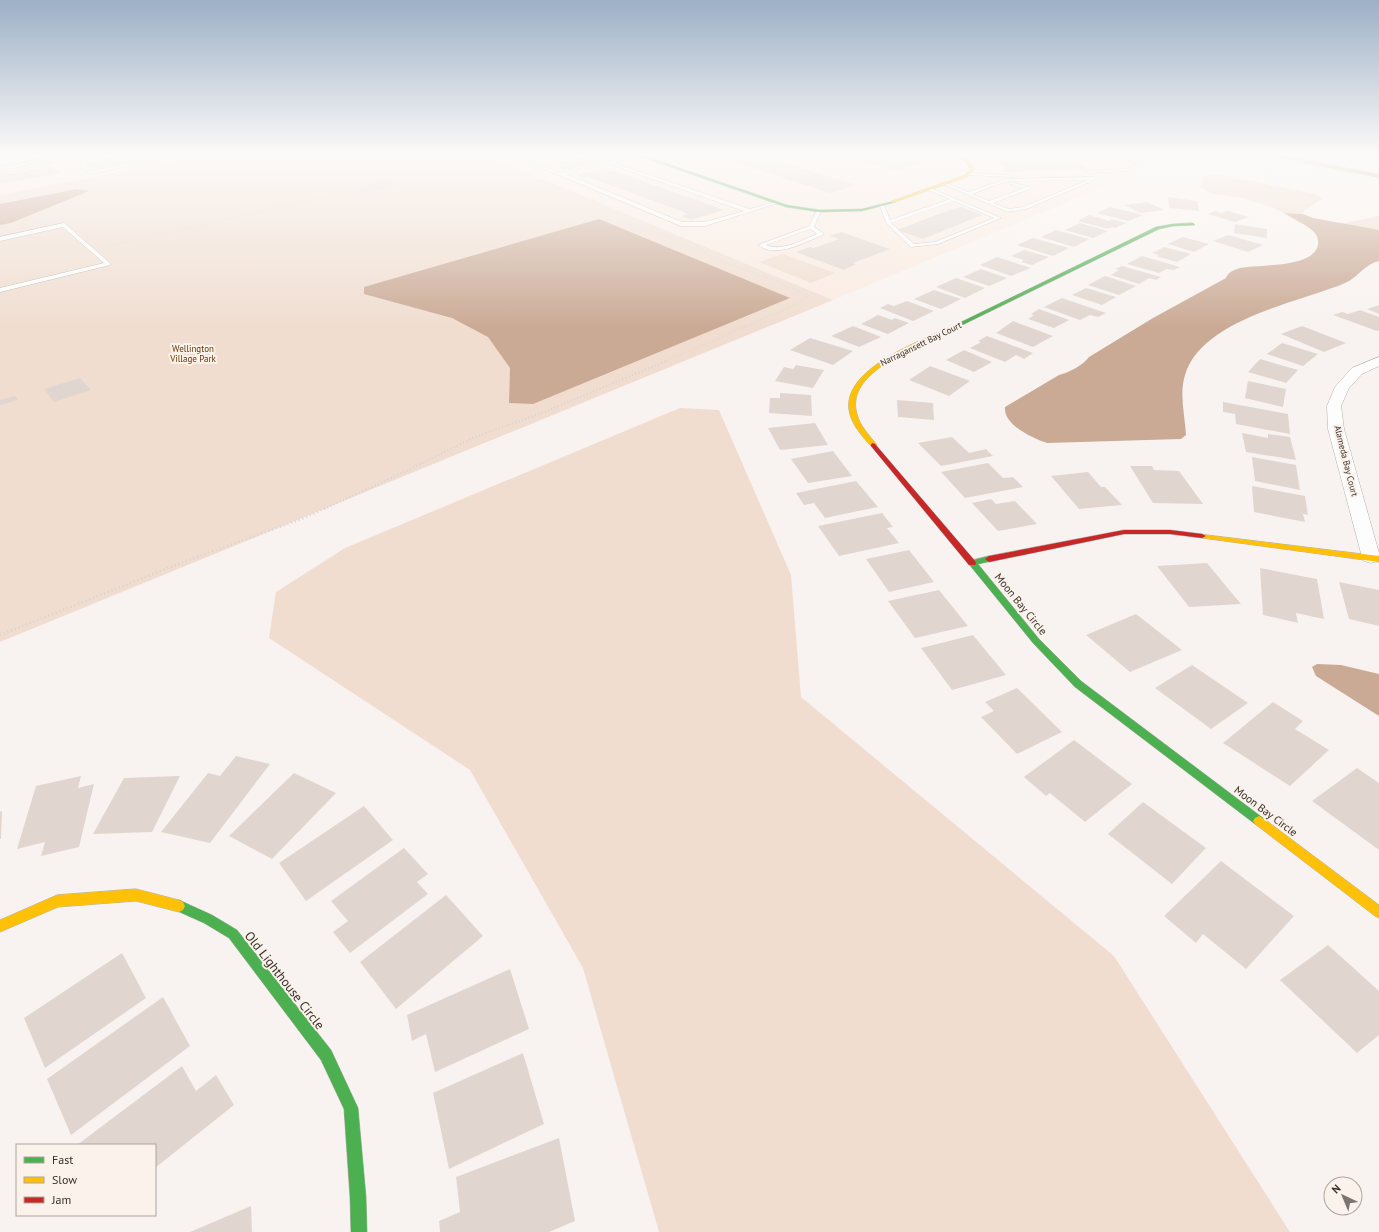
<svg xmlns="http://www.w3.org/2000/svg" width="1379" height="1232" font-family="'PT Sans',sans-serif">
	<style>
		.built { fill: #faebe1 }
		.green { fill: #f0ddd0 }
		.water { fill: #caaa95 }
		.building { fill: #e1d6cf }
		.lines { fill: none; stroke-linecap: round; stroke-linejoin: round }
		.lane-casing { stroke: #b7b1ad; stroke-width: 1 }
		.street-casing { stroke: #b7b1ad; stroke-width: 1 }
		.fast-casing { stroke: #b7b1ad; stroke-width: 1 }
		.slow-casing { stroke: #b7b1ad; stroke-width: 1 }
		.jam-casing { stroke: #b7b1ad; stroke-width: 1 }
		.path-far3 { stroke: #d6d3d1; stroke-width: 1; stroke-dasharray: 0.5 1.5; stroke-linecap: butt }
		.path-far2 { stroke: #d6d3d1; stroke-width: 1.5; stroke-dasharray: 0.5 2; stroke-linecap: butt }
		.path-far1 { stroke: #d6d3d1; stroke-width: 2; stroke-dasharray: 1 2.5; stroke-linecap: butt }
		.path { stroke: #d6d3d1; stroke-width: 2.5; stroke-dasharray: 1 3; stroke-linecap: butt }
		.lane { fill: #fefdfd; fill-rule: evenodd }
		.street { fill: #fefdfd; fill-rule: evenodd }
		.fast { fill: #4caf50; fill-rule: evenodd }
		.slow { fill: #ffc107; fill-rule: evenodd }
		.jam { fill: #c62828; fill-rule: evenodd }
		.labels { text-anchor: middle; stroke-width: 4; stroke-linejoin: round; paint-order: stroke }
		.far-street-label { font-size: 9px; fill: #382f29; stroke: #fbf2ec }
		.far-park-label { font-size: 9px; fill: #6a3300; stroke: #fbf2ec }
		.street-label { font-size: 11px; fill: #382f29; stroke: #fbf2ec }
		.near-street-label { font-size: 13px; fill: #382f29; stroke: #fbf2ec }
	</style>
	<rect width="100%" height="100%" fill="#f8f3f0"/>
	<!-- built -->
	<path class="built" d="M0 155H206L0 195Z
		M485 155H1180L833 300Z"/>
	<!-- green -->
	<path class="green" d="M206 155H485L833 300 0 642V195Z
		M1210 175H1220L1307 192 1318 195 1322 199 1304 211 1303 214 1284 213 1268 206 1242 198 1212 194 1200 187 1203 177Z
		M1379 216V230L1340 224Z
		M783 254 835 273 811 283 759 262Z
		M680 408 719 410 791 575 801 697 1114 956 1290 1232H659L583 968 470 770 269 638 276 592 345 548Z"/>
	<!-- water -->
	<path class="water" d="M1263 155H1283L1379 174V178Z
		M77 189 89 191 11 223 0 225V204Z
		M1284 213 1303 214 1313 218 1379 230V261C1367 263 1359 275 1349 281 1343 284 1336 287 1329 289 1285 305 1200 324 1185 375 1179 395 1185 415 1186 435L1181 439 1047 443C1033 438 1003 425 1005 407L1059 375C1070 372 1082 366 1089 357L1153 318 1226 278C1228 272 1234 270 1240 268 1257 264 1315 269 1318 244 1319 239 1316 234 1313 231 1305 224 1293 219 1284 213Z
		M599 219 790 298 533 404 509 403 510 368 488 337 452 318 364 294V287Z
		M1317 664 1341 665 1379 674V716L1316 676 1312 667Z"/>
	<!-- building -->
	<path class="building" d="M124 155 165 156 93 169 84 163Z
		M539 155H573L594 163 565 170 558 167 565 165Z
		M713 155H759L856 185 830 193Z
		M895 155 922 163 897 171 843 156Z
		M1065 159 1068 161H1076L1090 170 1082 171 1079 169 1007 172 1004 169H1006L996 161Z
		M52 166 60 173 0 184V175Z
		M606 168 724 210 691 220 682 216 689 214 588 177 583 178 576 175Z
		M386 180 396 185 360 194 350 189Z
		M1168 197 1197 201 1199 211 1169 208Z
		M1147 202 1164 210 1141 213 1124 205Z
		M961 207 982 215 923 239 897 230 952 209Z
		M1110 207 1143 215 1128 221 1097 213Z
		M1215 211 1221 213 1228 211 1249 217 1235 222 1208 214Z
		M1089 215 1109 221 1112 219 1126 223 1115 228 1112 227 1108 229 1078 221Z
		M1080 223 1108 231 1093 238 1065 230Z
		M1235 224 1267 229V238L1234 233Z
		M1056 230 1089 239 1074 247 1041 237Z
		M841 232 890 249 853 263 856 264 844 270 796 252 810 247 814 248 839 239 830 236Z
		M1228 235 1263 245 1248 252 1213 241Z
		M1183 237 1209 244 1194 252 1168 244Z
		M1033 238 1069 248 1053 256 1017 245Z
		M1164 247 1191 254 1177 262 1156 256 1159 255 1152 253Z
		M1024 250 1049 257 1032 265 1021 262 1024 260 1011 256Z
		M1142 256 1180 267 1174 270 1167 269 1159 273 1127 264Z
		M997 257 1031 268 1011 276 980 265Z
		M1122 266 1161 277 1156 280 1149 278 1139 284 1111 275 1119 270 1115 269Z
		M981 269 1007 278 989 286 963 277Z
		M1105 276 1136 286 1119 295 1088 285Z
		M956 278 985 288 965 298 936 287Z
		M1086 288 1116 297 1102 305 1072 295Z
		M934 290 961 299 941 309 914 299Z
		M1062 298 1106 313 1098 317 1090 315 1080 320 1044 307Z
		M907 301 934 311 913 321 880 308 888 304 894 306Z
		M1379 305V314L1367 309Z
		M1039 309 1069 320 1054 328 1028 319 1034 315 1031 314Z
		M1360 310 1379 317V330L1377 331 1333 315 1342 312 1348 314Z
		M878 315 892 320 895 318 909 323 888 334 861 324Z
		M1013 321 1053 336 1033 347 996 333Z
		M853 326 881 337 859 347 831 336Z
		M1302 326 1346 343 1324 352 1281 334Z
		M987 336 1033 353 1024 359 1016 355 1005 362 970 348 981 342 978 341Z
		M810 338 853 351 833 365 790 350Z
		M1282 343 1318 354 1303 366 1267 354Z
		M964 350 992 362 974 372 946 360Z
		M1260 359 1298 370 1286 383 1248 372Z
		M796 365 824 370 813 388 775 381 784 367 793 369Z
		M930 366 970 381 949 396 909 380Z
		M80 378 91 390 54 402 44 389Z
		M1248 381 1286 389 1283 407 1245 398Z
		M780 393 811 395 812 416 769 413 770 398H780Z
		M15 396 18 400 0 405V400Z
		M897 400 933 403 934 420 898 417Z
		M1223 402 1288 414 1290 434 1236 424 1235 414 1223 412Z
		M815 423 828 445 780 450 768 428Z
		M1242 433 1268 438V434L1290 437 1296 460 1246 452Z
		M952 437 969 453 986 449 993 456 941 466 918 443Z
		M833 451 852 476 808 483 791 459Z
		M1252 457 1296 465 1300 490 1255 481Z
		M988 463 1003 478 1013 477 1023 487 965 498 941 472Z
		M1130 466H1152L1154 470 1179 471 1203 504 1153 503Z
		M1088 472 1101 487H1105L1122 505 1079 509 1051 476Z
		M856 481 878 507 825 518 814 503 804 505 796 493Z
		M1252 486 1305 496 1308 515 1303 514 1305 522 1254 512Z
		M991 499 996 504 1015 501 1037 524 998 531 972 503Z
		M882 513 893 527 887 528 899 543 839 556 818 526Z
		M909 550 934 582 889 592 866 559Z
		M1207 563 1241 604 1189 607 1157 566Z
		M1260 568 1317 579 1324 619 1296 613 1298 623 1263 615Z
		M1339 582 1379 590V626L1349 619Z
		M939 590 968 626 915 638 888 601Z
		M1136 614 1182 650 1130 672 1086 635Z
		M973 635 1006 675 952 690 921 648Z
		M1192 665 1248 703 1211 729 1155 688Z
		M1017 688 1062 732 1017 754 981 717 994 711 985 702Z
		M1273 702 1303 721 1295 729 1329 750 1290 786 1223 743Z
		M1074 740 1132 784 1085 822 1050 793 1046 796 1024 777Z
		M236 756 270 764 210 843 161 832 208 773 220 776Z
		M1357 768 1379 783V850L1312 801Z
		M294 773 336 793 272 859 229 836Z
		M81 776 78 788 94 784 79 847 41 856 45 842 17 849 36 786Z
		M180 776 152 832 93 834 124 778Z
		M1143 802 1206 848 1172 884 1108 834Z
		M364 806 393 840 306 901 279 863Z
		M2 811 1 839H0V812Z
		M404 848 428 874 417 882 428 894 350 953 333 932 348 921 331 901Z
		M1221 861 1294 916 1246 969 1203 934 1196 943 1164 916Z
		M446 895 483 936 396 1009 360 962Z
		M1328 945 1379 991V1035L1357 1053 1280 980Z
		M122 953 146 998 45 1068 24 1018Z
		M510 969 529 1029 435 1072 426 1034 412 1041 407 1015Z
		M163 997 190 1046 71 1135 47 1079Z
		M523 1053 544 1124 449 1169 433 1093Z
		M182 1066 196 1091 216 1075 234 1105 155 1168V1145H77Z
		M559 1138 575 1221 549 1232H440L439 1221 460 1212 456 1177Z
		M251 1206 252 1232H190Z"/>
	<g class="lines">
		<!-- lane casing -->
		<g class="lane-casing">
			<path id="lane" d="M0 155H3L1 156Z
				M46 155H51L59 162 0 173V171L53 161Z
				M66 155H71L74 157 96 155 76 160 91 171 176 155H186L90 174Z
				M511 155H517L561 173 612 161 598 155C605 155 612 160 618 159 624 158 628 155 635 155L614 163 750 209 776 202 778 203 705 226H681ZM609 164 744 211 705 222H682L566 174Z
				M1093 155H1102L1140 164 1162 155H1168L1128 171 1085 173 1087 171 1127 169 1136 165Z
				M969 173 1011 175 1013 176 1011 177 967 175Z
				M1095 177 1097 179 1026 209 1008 212 943 184 947 183 968 192 1006 179ZM1088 180 1023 207 1009 209 993 203 1030 189V187L1010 182V184L1024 188 989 201 972 194 1007 181Z
				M930 188 1001 218 938 244 911 247 886 223 880 206 884 205 890 220 950 199 928 190ZM954 201 994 218 935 242 914 244 891 223Z
				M817 210 821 211 814 227 823 233V235C804 242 777 259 758 245L809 226ZM810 229 817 234C802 240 782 252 766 245Z
				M64 223 110 263V265L0 292V288L104 263 63 227 0 241V237Z"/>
		</g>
		<!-- street casing -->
		<g class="street-casing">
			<path id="street" d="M29 155H48L44 158 0 166V160Z
				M1379 357V366L1362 374 1349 388 1341 406 1344 429 1379 553 1378 561 1371 563 1364 561 1362 557 1328 429 1327 406 1335 387 1352 368Z"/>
		</g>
		<!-- fast casing -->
		<g class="fast-casing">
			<path id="fast" d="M636 155H642L787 205 819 210 862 209 894 201 896 202 862 211 819 212 786 207Z
				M1193 223 1195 225 1173 226 1159 229 954 329 949 328 1156 227 1173 224Z
				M989 556 992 557 993 559 992 561 978 564 1039 639 1081 681 1263 818 1265 821 1263 824 1259 826 1255 824 1075 687 1033 643 968 563 969 561Z
				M179 900 212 915 237 930 331 1050 358 1108 366 1197 367 1232H351L350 1197 344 1109 321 1060 229 938 204 923 175 910 173 906 175 902Z"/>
		</g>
		<!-- slow casing -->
		<g class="slow-casing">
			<path id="slow" d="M954 155C964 155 971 160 974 170L967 177 892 203V201L965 175 970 170C967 161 961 159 954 155Z
				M950 327 955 328C948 334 936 338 928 342 901 354 846 377 857 414 860 426 869 435 877 445L875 446H871C862 436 851 424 849 410 843 368 921 341 950 327Z
				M1199 534 1379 556V562L1202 538 1198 536Z
				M1259 816 1263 818 1379 905V918L1375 916 1255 824 1253 821 1255 818Z
				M136 889 179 900 183 902 185 906 183 910 179 912 136 901 58 907 0 932V920L57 895Z"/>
		</g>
		<!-- jam casing -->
		<g class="jam-casing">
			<path id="jam" d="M873 443 875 444 975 561 976 563 975 565H969L871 446V444Z
				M1124 530H1170L1202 534 1206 536 1202 538 1170 534H1124L989 562 985 559 989 556Z"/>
		</g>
		<!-- path-far3 -->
		<path class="path-far3" d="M479 155 504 165
			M197 158 212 155
			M1278 160 1379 180
			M0 197 80 181
			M618 213 616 217 630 225 663 234 692 247
			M108 246 349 192"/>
		<!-- path-far2 -->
		<path class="path-far2" d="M108 246H110
			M664 362 784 310 809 296 779 282 726 263 690 246"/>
		<!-- path-far1 -->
		<path class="path-far1" d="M324 509 396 476 473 438 544 412 666 361"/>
		<!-- path -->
		<path class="path" d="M0 635 186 561 304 518 326 508"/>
		<!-- lane -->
		<use href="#lane" class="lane"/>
		<!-- street -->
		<use href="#street" class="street"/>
		<!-- fast -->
		<use href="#fast" class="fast"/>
		<!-- slow -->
		<use href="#slow" class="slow"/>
		<!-- jam -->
		<use href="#jam" class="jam"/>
	</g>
	<!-- sky -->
	<linearGradient id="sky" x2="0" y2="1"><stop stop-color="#9cb0c7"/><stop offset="0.47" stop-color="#fcfaf8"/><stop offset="1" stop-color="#fcfaf8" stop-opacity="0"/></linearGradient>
	<rect width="1379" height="328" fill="url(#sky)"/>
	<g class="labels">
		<!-- far-street labels -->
		<g class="far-street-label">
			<text transform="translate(921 344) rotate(-26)" y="3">Narragansett Bay Court</text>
			<text transform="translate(1346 461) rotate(76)" y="3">Alameda Bay Court</text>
		</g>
		<!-- far-park labels -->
		<g class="far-park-label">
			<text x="193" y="352">Wellington<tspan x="193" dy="10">Village Park</tspan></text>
		</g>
		<!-- street labels -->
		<g class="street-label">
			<text transform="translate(1021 604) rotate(51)" y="4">Moon Bay Circle</text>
			<text transform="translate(1266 811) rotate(37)" y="4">Moon Bay Circle</text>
		</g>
		<!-- near-street labels -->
		<g class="near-street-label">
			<text transform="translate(285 980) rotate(52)" y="5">Old Lighthouse Circle</text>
		</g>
	</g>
	<!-- legend -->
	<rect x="16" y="1144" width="140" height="72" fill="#fbf2ec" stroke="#ada49e"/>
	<rect x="24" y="1157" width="20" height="6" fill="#4caf50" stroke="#ada49e"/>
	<text x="52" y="1164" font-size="12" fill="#382f29">Fast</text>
	<rect x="24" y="1177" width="20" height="6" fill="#ffc107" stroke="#ada49e"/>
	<text x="52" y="1184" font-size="12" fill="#382f29">Slow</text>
	<rect x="24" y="1197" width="20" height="6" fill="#c62828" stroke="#ada49e"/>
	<text x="52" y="1204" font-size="12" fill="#382f29">Jam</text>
	<!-- north arrow -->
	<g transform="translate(1343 1196) rotate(316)"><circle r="19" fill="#fbf2ec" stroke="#ada49e"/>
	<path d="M0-3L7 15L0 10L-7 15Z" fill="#7b746f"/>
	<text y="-6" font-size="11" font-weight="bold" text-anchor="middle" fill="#382f29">N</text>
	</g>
</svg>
